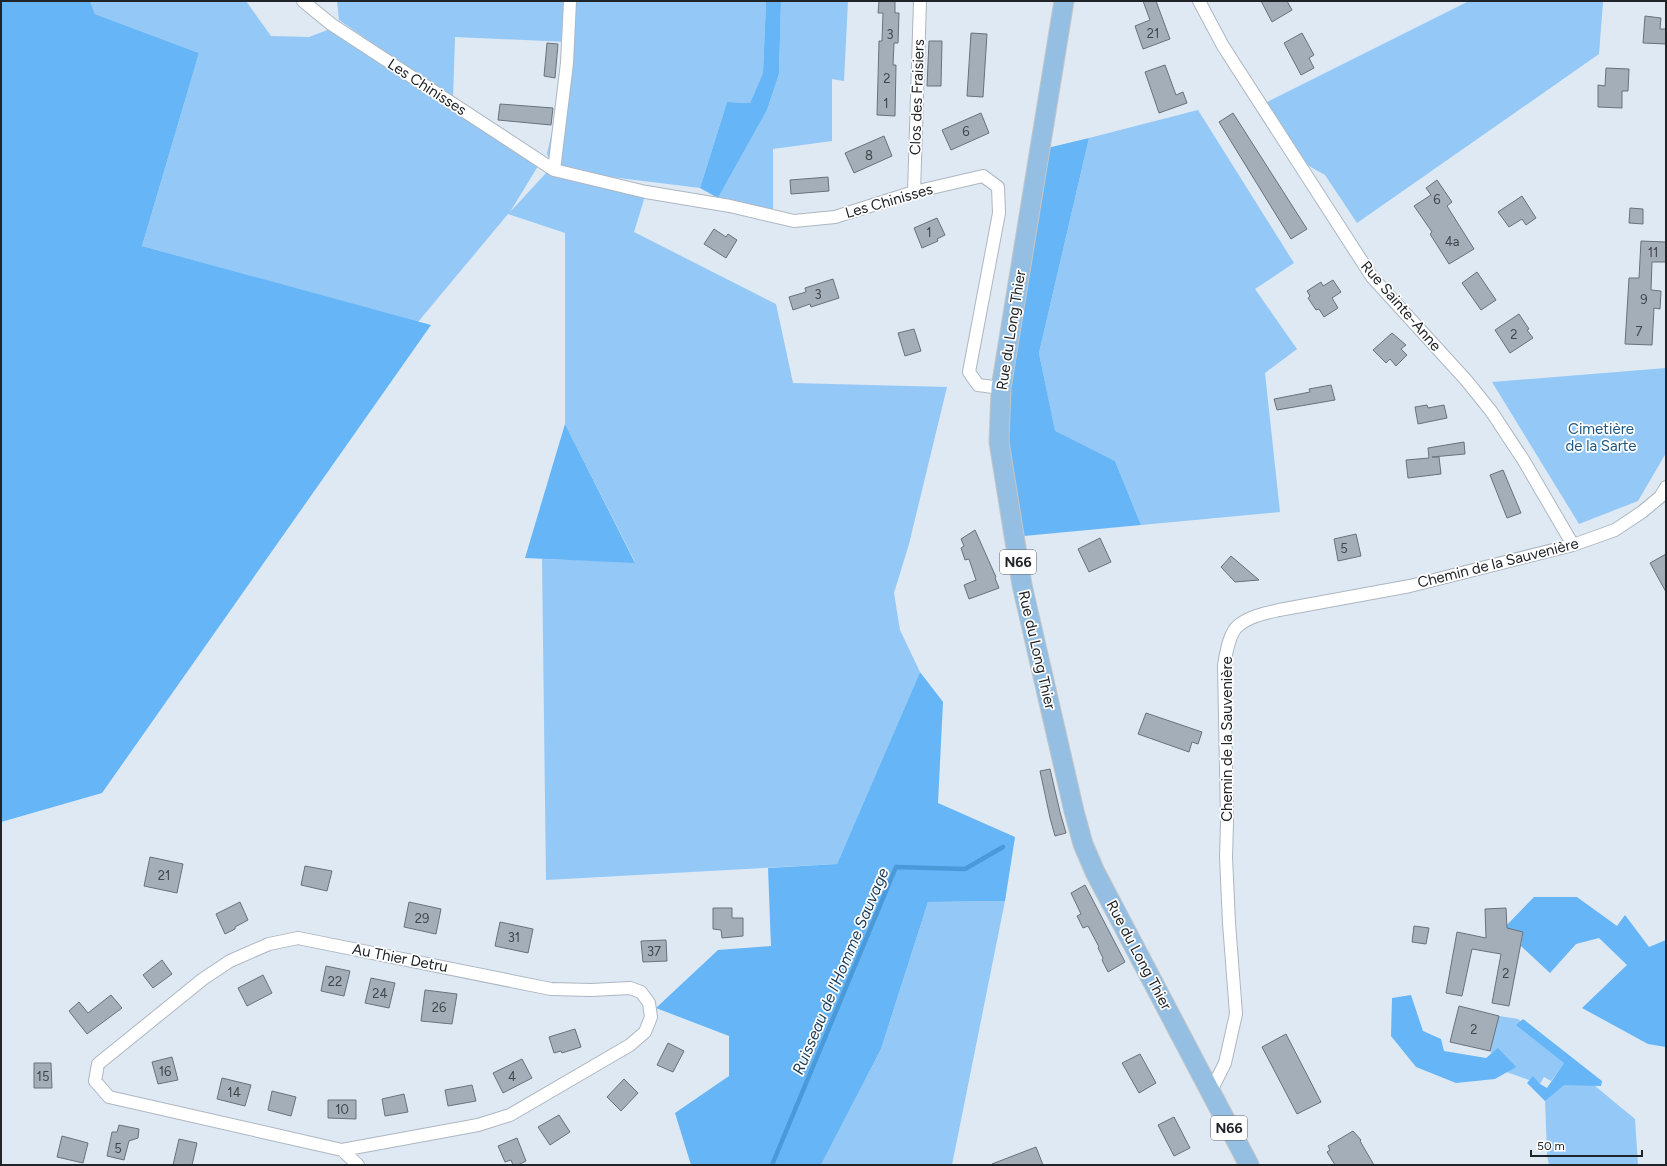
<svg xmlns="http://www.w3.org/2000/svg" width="1667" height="1166" font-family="Figtree,sans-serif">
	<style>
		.green { fill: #94c8f6 }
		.forest { fill: #65b5f7 }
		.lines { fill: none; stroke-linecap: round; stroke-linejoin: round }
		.stream { stroke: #4a9ada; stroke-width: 4.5 }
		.building { fill: #a4aeb8; stroke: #68727a }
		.street-casing { stroke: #adb7c1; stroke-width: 14 }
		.primary-casing { stroke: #c5c6c7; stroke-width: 21 }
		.street { stroke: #fff; stroke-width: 12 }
		.primary { stroke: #95bfe2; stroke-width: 19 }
		.labels { text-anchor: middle; stroke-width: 3.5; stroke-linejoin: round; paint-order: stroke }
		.number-label { font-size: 13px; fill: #41464c }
		.shield { fill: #fff; stroke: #636668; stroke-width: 1 }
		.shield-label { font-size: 14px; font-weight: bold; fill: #202428 }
		.street-label { font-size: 15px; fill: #202428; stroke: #fff }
		.park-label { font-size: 15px; fill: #1c5580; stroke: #fff }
		.water-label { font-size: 16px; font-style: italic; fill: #193a55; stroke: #fff }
	</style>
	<rect width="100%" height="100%" fill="#dee9f3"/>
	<!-- green -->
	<path class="green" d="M90 1H246L271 36 309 37 330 29 538 166 510 212 547 172 646 193 634 232 776 304 793 383 947 387 909 544 894 593 900 630 920 672 837 864 546 880 542 559 635 562 565 424V233L508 214 418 322 142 246 199 53 95 14Z
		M337 1H766L763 73 750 103 727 102 700 188 554 170 547 154 567 63 568 42 455 37 453 99 339 20Z
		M781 1H848L844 81 832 79V141L773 149V211L718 198 767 110 779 74Z
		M1469 1 1603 2 1599 54 1357 223 1325 175 1295 158 1261 105Z
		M1198 110 1294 263 1255 289 1297 349 1265 373 1280 512 1141 525 1115 461 1055 432 1039 353 1089 138Z
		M1666 368V453L1638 501 1579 524 1492 382Z
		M1005 901 952 1165H821L881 1049 928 902Z
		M1499 1016 1518 1019 1566 1061 1551 1081 1544 1077 1540 1084 1501 1070 1490 1051Z
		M1577 1071 1635 1119 1638 1165H1549L1547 1155 1545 1098Z"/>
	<!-- forest -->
	<path class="forest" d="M1 1H90L95 14 199 53 142 246 431 325 102 793 1 822Z
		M766 1H781L779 74 767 110 718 198 700 188 727 102 750 103 763 73Z
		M1089 138 1039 353 1055 431 1115 461 1141 525 1014 537 999 442 1039 150Z
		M565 424 635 563 525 558Z
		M920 672 943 702 938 803 1015 837 1005 901 928 902 881 1049 821 1165H691L675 1113 729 1076V1036L656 1008 718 950 771 946 768 868 837 864Z
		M1534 897H1577L1617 926 1625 915 1649 947 1666 940V1047L1648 1044 1582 1008 1627 965 1599 938 1576 944 1550 973 1521 946 1523 932 1504 928Z
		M1411 995 1423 1031 1441 1039 1444 1051 1486 1058 1498 1048 1516 1067 1495 1079 1456 1083 1416 1067 1391 1036 1392 998Z
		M1523 1019 1602 1081 1601 1086 1564 1085 1545 1101 1527 1083 1533 1076 1540 1084 1547 1088 1564 1063 1516 1025Z"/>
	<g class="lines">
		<!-- stream -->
		<path class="stream" d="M772 1165 896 867 965 869 1003 847"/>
	</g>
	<!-- building -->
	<path class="building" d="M879 1H895V13H899L898 43H894L893 65H896L895 116 877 115 879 41H882L883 13H878Z
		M1143 1H1156L1170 39 1143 49 1135 26 1150 20Z
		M1261 1H1287L1292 10 1272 22Z
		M1645 16 1661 18 1660 29H1666V44L1643 43Z
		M971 33 987 34 983 97 967 96Z
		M1302 33 1314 55 1309 58 1314 68 1301 75 1284 43Z
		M929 41H942L941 86H927Z
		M547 43 558 44 555 78 544 76Z
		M1165 65 1176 95 1183 92 1187 103 1159 113 1145 72Z
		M1606 68 1629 69 1628 91H1622V108L1598 107V85L1605 86Z
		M500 104 553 108 551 125 498 120Z
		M981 113 989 133 951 150 942 130Z
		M1233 113 1307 229 1291 239 1219 122Z
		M884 136 892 156 854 173 845 153Z
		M828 177 829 191 791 194 790 180Z
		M1437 180 1452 202 1447 206 1474 249 1449 264 1430 234 1432 232 1414 206 1431 195 1426 188Z
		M1522 196 1536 218 1526 225 1522 219 1509 227 1498 212Z
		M1630 208 1643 209V224L1629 223Z
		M937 218 945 235 937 239 938 241 922 248 914 228Z
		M714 229 726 237 728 234 737 240 726 258 704 244Z
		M1641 241 1666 242V262H1652L1651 290 1661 291 1660 309 1654 308 1652 345 1625 344 1629 278H1639Z
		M1477 272 1496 300 1481 310 1462 283Z
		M833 279 839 298 811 307 810 304 793 310 789 297 806 292 805 288Z
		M1333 280 1341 292 1332 298 1338 308 1324 317 1319 309 1316 310 1308 298 1310 296 1307 291 1321 282 1323 286Z
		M1519 314 1529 329 1527 330 1533 338 1510 353 1495 330Z
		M914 329 921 351 905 356 898 333Z
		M1392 333 1406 345 1401 349 1407 355 1396 366 1390 359 1386 363 1373 350Z
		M1331 385 1335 400 1277 410 1274 399 1310 392 1309 389Z
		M1427 405 1428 408 1444 405 1447 418 1418 424 1415 407Z
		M1464 442 1465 454 1432 457H1439L1441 474 1408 478 1406 460 1429 458 1428 448Z
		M1503 470 1521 513 1507 518 1490 475Z
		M975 530 996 577 995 578 999 588 969 599 964 585 976 580 969 559 965 560 961 548 964 546 961 539Z
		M1356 534 1361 556 1338 561 1334 539Z
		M1100 538 1111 562 1089 572 1078 549Z
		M1666 554V592L1650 563Z
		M1231 556 1259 580 1235 582 1221 567Z
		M1146 713 1202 732 1198 744 1192 742 1189 752 1138 734Z
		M1050 769 1060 812 1066 833 1055 836 1050 818 1040 771Z
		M150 857 183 864 177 893 144 886Z
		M305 866 332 871 327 891 301 885Z
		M1085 885 1125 962 1108 972 1102 960 1103 958 1098 948 1099 947 1088 926 1083 928 1077 916 1081 914 1071 893Z
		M240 902 248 920 235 927V929L225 934 216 914Z
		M409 902 441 909 436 934 404 927Z
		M713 908H732V918H743V936L722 938 721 930 713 929Z
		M1506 908 1507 928 1523 932 1509 1006 1492 1003 1501 954 1472 949 1462 996 1446 993 1457 932 1486 938 1485 909Z
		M500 922 533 929 528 953 495 946Z
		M1414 926 1429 928 1426 944 1412 942Z
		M666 940 667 961 643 962 641 941Z
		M162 960 172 974 153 988 143 975Z
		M326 966 350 971 344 996 321 991Z
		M263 975 272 993 247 1006 238 988Z
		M371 978 395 983 389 1008 365 1003Z
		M425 990 457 994 452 1024 421 1021Z
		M111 995 122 1008 87 1034 69 1011 79 1002 88 1013Z
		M1459 1006 1499 1016 1490 1051 1450 1042Z
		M575 1029 581 1047 562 1053 561 1051 554 1053 549 1037Z
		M1286 1034 1321 1102 1297 1114 1262 1047Z
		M668 1043 684 1051 673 1072 657 1065Z
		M1140 1054 1156 1083 1139 1093 1122 1063Z
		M172 1057 178 1080 158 1084 152 1062Z
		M522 1059 532 1078 503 1093 493 1073Z
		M34 1063H51L52 1088H34Z
		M222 1078 251 1085 245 1106 217 1099Z
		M624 1079 638 1093 621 1111 607 1097Z
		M472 1085 476 1101 448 1106 445 1090Z
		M272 1091 296 1097 291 1116 268 1110Z
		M404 1094 408 1112 385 1116 382 1099Z
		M328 1100H356V1119L328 1118Z
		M559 1115 570 1132 550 1145 538 1127Z
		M1174 1117 1190 1148 1174 1156 1158 1125Z
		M119 1125 139 1129 138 1138 129 1141 124 1160 107 1156 112 1132H117Z
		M1353 1131 1361 1140 1360 1141 1374 1165H1335L1327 1152 1330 1150 1328 1146Z
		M62 1136 88 1143 83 1163 57 1157Z
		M517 1138 526 1161 518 1165H513L511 1160 505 1162 498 1146Z
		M179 1139 197 1143 192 1165H173Z
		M1036 1147 1043 1165H992V1164Z"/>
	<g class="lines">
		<!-- street casing -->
		<g class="street-casing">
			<path id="street" d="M303 1 331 24 554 170 567 63 570 1
				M1199 1 1223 46 1372 277 1466 380 1491 411 1524 461 1573 545
				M554 170 646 192 730 206 794 221 835 217 914 192 983 176 998 187 999 213 969 372 978 385 1001 388
				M914 192 920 1
				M1211 1091 1225 1063 1236 1014 1229 923 1226 857 1227 822 1224 665C1226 654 1229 632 1239 625 1250 616 1266 613 1279 610L1410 586 1573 545 1615 530 1642 512 1660 497 1666 487
				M342 1150 478 1125 510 1115 630 1045 645 1032 651 1017 649 1003 641 992 630 988 591 990 551 989 298 938 269 944 230 961 203 979 98 1064 95 1081 109 1097 342 1150 358 1165"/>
		</g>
		<!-- primary casing -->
		<g class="primary-casing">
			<path id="primary" d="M1064 1 1001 388 999 442 1022 585 1074 811 1083 844 1095 872 1249 1165"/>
		</g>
		<!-- street -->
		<use href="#street" class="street"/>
		<!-- primary -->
		<use href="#primary" class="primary"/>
	</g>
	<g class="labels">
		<!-- number labels -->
		<g class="number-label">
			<text x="1153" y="38">21</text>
			<text x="890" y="39">3</text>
			<text x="887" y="83">2</text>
			<text x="886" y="108">1</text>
			<text x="966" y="136">6</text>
			<text x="869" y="160">8</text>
			<text x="1437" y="204">6</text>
			<text x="929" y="237">1</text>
			<text x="1452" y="246">4a</text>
			<text x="1653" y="257">11</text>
			<text x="818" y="299">3</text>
			<text x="1644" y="304">9</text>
			<text x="1639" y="336">7</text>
			<text x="1514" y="339">2</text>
			<text x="1344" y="553">5</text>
			<text x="164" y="880">21</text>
			<text x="422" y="923">29</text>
			<text x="514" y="942">31</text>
			<text x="654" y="956">37</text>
			<text x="1506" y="978">2</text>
			<text x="335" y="986">22</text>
			<text x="380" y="998">24</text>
			<text x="439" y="1012">26</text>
			<text x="1474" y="1034">2</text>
			<text x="165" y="1076">16</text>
			<text x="43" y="1081">15</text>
			<text x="512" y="1081">4</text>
			<text x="234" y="1097">14</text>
			<text x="342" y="1114">10</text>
			<text x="118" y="1153">5</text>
		</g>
		<!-- shield labels -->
		<g class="shield">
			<rect x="1000" y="550" width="36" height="24" rx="3"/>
			<rect x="1211" y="1116" width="36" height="24" rx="3"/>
		</g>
		<g class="shield-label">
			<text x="1018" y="567">N66</text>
			<text x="1229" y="1133">N66</text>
		</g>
		<!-- street labels -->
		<g class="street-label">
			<text transform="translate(427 87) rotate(33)" y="5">Les Chinisses</text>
			<text transform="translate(917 97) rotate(-88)" y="5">Clos des Fraisiers</text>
			<text transform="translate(889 201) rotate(-16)" y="5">Les Chinisses</text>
			<text transform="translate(1401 306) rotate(49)" y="5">Rue Sainte-Anne</text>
			<text transform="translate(1011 330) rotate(-81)" y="5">Rue du Long Thier</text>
			<text transform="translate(1498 563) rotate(-14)" y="5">Chemin de la Sauvenière</text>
			<text transform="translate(1037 650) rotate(77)" y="5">Rue du Long Thier</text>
			<text transform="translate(1227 739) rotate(-90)" y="5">Chemin de la Sauvenière</text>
			<text transform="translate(1139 955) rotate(62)" y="5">Rue du Long Thier</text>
			<text transform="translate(400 958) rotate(11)" y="5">Au Thier Detru</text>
		</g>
		<!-- park labels -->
		<g class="park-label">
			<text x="1601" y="434">Cimetière<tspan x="1601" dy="17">de la Sarte</tspan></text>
		</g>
		<!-- water labels -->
		<g class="water-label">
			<text transform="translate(840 971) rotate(-67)" y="6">Ruisseau de l'Homme Sauvage</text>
		</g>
	</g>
	<!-- border -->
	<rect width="1667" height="1166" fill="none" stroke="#202428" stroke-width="4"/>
	<!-- scale -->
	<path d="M1531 1150v6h111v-6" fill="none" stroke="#202428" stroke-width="2"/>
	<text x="1537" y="1150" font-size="12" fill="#202428" stroke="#ffffff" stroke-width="3" paint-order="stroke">50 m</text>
</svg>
